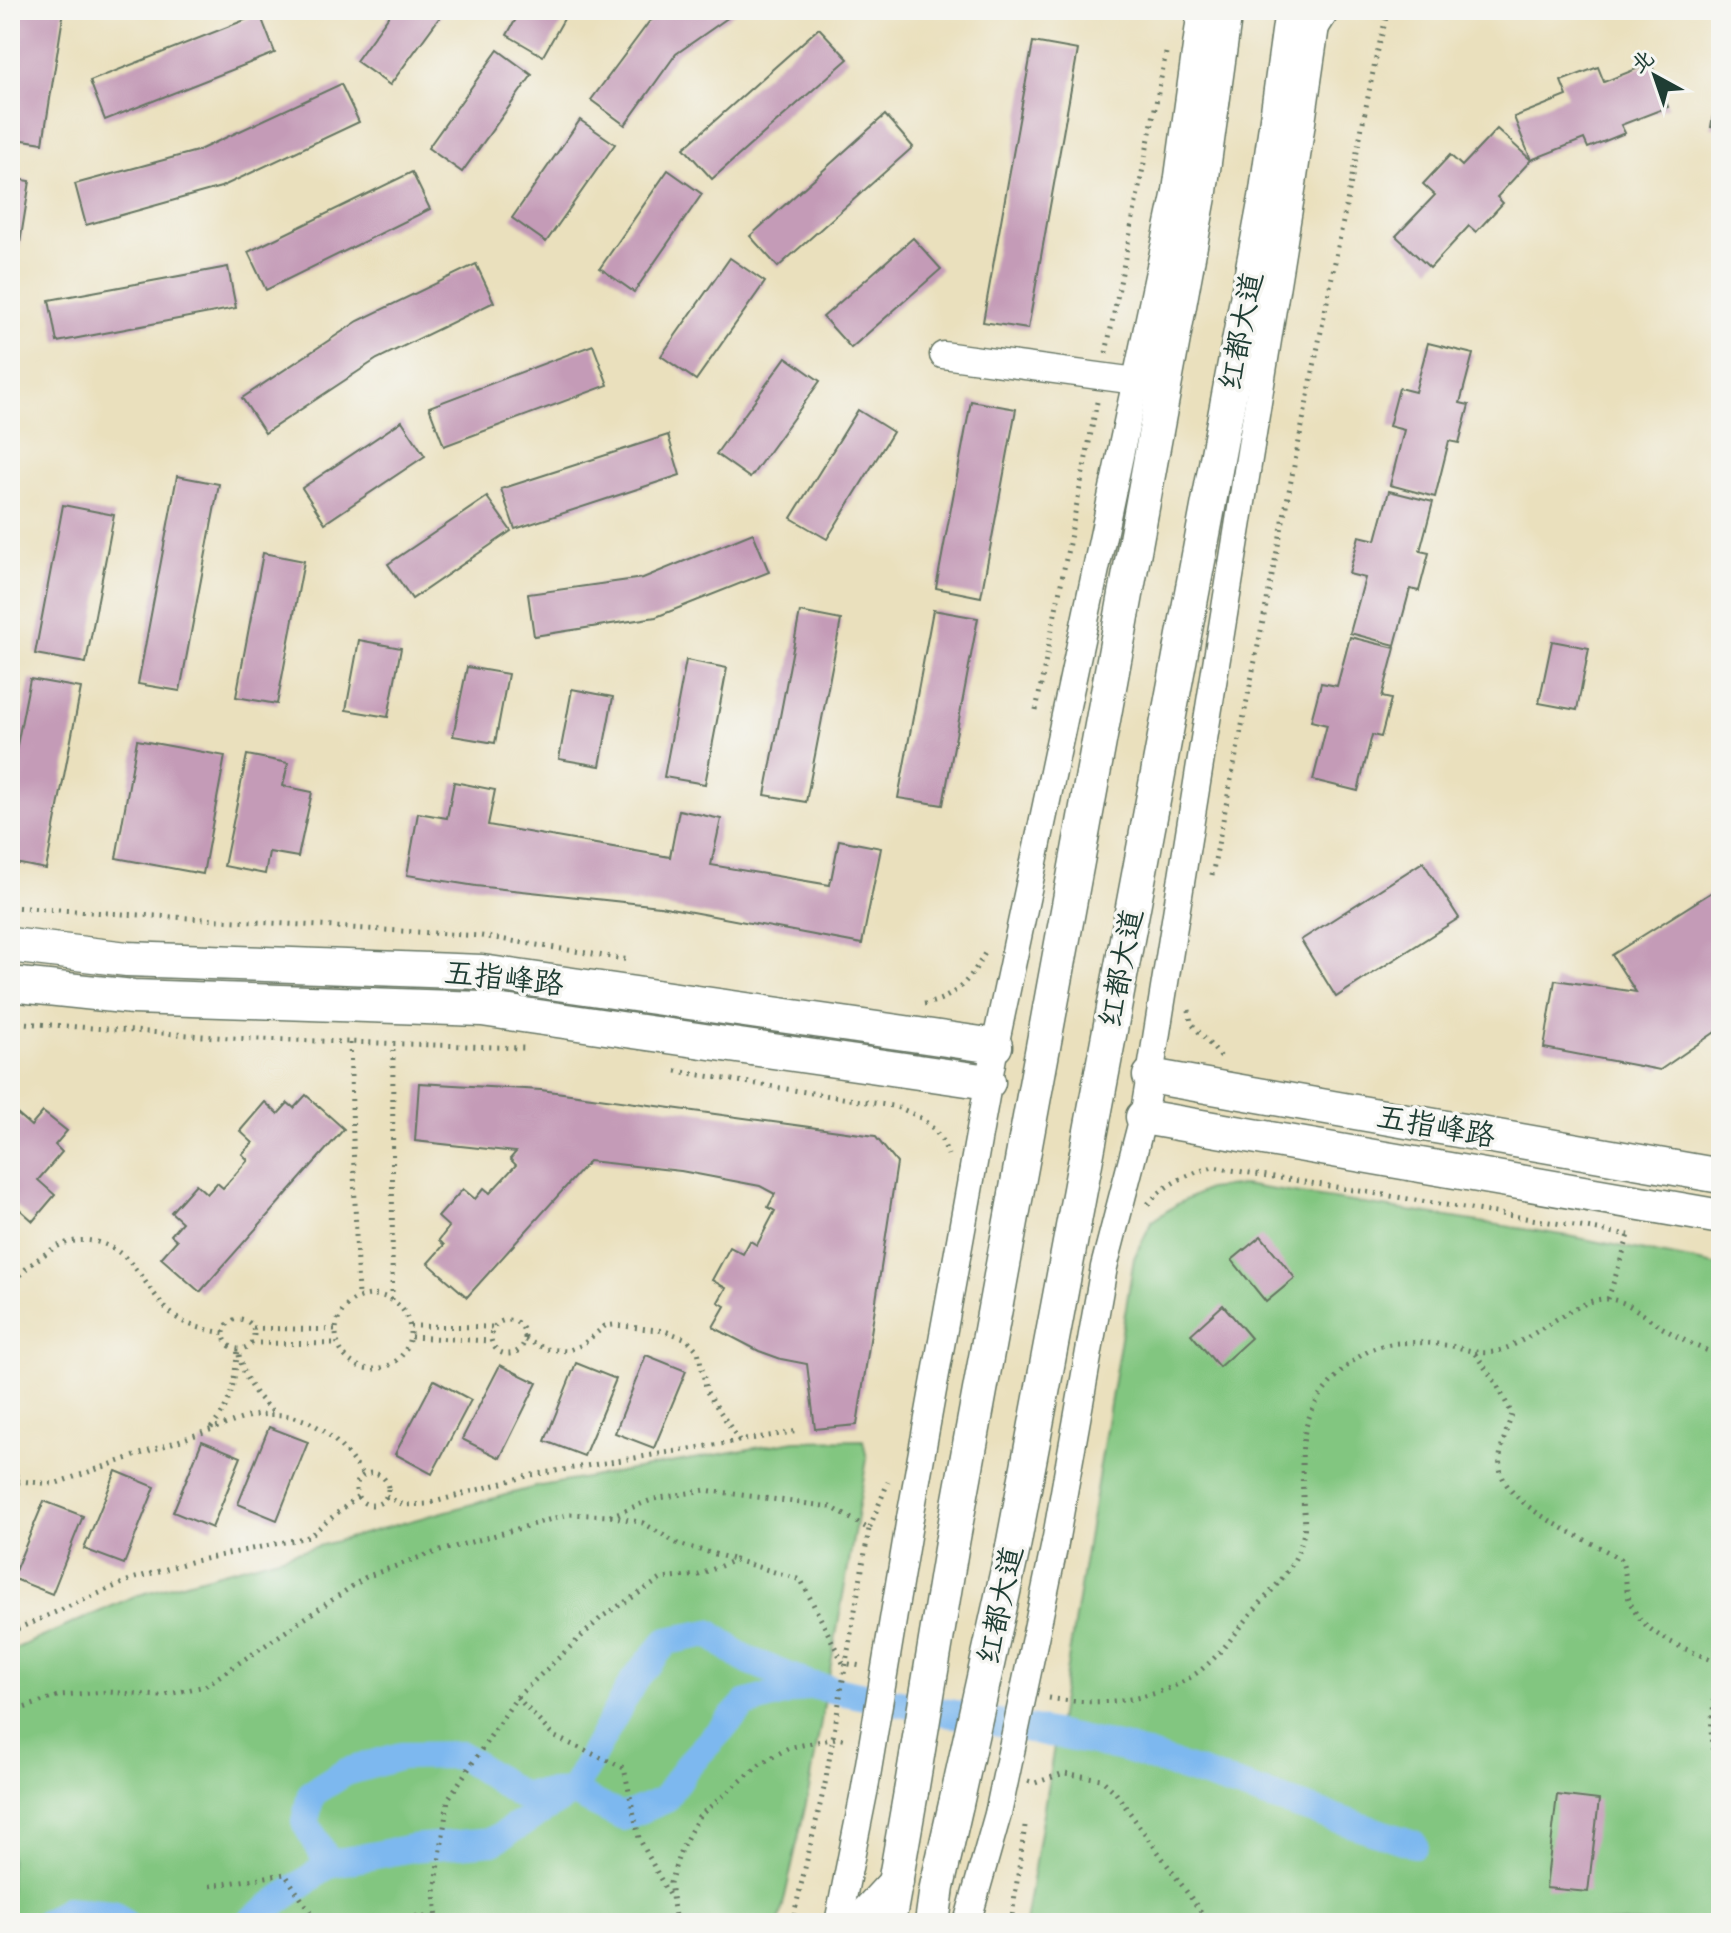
<svg xmlns="http://www.w3.org/2000/svg" width="1731" height="1933" viewBox="0 0 1731 1933" font-family="Mynerve,'LXGW WenKai TC',sans-serif">
<style>
.green{fill:#82c680;stroke:#50825a;stroke-width:2}
.lines{fill:none;stroke-linecap:round;stroke-linejoin:round}
.canal{stroke:#7db8ef;stroke-width:28}
.building{fill:#c49bb7}
.minor-casing{stroke:#667664;stroke-width:29}
.major-casing{stroke:#667664;stroke-width:37}
.path{stroke:#667664;stroke-width:5;stroke-dasharray:2 6;stroke-linecap:butt}
.minor{stroke:#fff;stroke-width:26}
.major{stroke:#fff;stroke-width:34}
.minor-bridge-casing{stroke:#667664;stroke-width:29;stroke-linecap:butt}
.major-bridge-casing{stroke:#667664;stroke-width:37;stroke-linecap:butt}
.path-bridge{stroke:#667664;stroke-width:5;stroke-dasharray:2 6;stroke-linecap:butt}
.minor-bridge{stroke:#fff;stroke-width:26}
.major-bridge{stroke:#fff;stroke-width:34}
.labels{text-anchor:middle;stroke-width:7;stroke-linejoin:round;paint-order:stroke}
.street-label{font-size:30px;fill:#1f3d34;stroke:#f6f6f2}
</style>
<rect width="100%" height="100%" fill="#f6f6f2"/>
<filter id="ink" filterUnits="userSpaceOnUse"><feTurbulence type="fractalNoise" baseFrequency=".0125" numOctaves="2"/><feDisplacementMap in="SourceGraphic" scale="16" xChannelSelector="R" yChannelSelector="G"/><feConvolveMatrix kernelMatrix="1 2 1 2 8 2 1 2 1" color-interpolation-filters="sRGB"/></filter>
<filter id="wash" filterUnits="userSpaceOnUse"><feTurbulence type="fractalNoise" baseFrequency=".006" numOctaves="4" result="noise"/><feDisplacementMap in="SourceGraphic" scale="32" xChannelSelector="R" yChannelSelector="G"/><feGaussianBlur stdDeviation="1.8" result="paint"/><feColorMatrix in="noise" values="0 0 0 0 0 0 0 0 0 0 0 0 0 0 0 0 0 1.4 0 .05"/><feComposite in="paint" operator="in"/></filter>
<g filter="url(#wash)">
<rect width="100%" height="100%" fill="#eae0bd"/>
<g class="green">
<polygon points="1243,1185 1569,1236 1721,1266 1721,1841 1714,1923 1025,1923 1134,1258 1152,1221 1177,1204 1208,1189"/>
<polygon points="863,1440 867,1459 809,1790 779,1923 10,1923 10,1651 135,1596 535,1487 795,1441"/>
</g>
<g class="lines">
<g class="canal">
<polyline points="329,1864 412,1848 493,1841 572,1792 634,1680 667,1641 709,1633 743,1658 810,1685"/>
<polyline points="47,1923 67,1910 113,1914 124,1923"/>
<polyline points="248,1923 329,1864 305,1822 311,1794 346,1772 401,1756 461,1755 520,1795 572,1792 623,1817 664,1800 687,1766 745,1704 810,1685 1123,1748 1414,1844"/>
</g>
</g>
<g id="blocks">
<g class="building">
<polygon points="21,10 64,10 43,143 10,138 10,81"/>
<polygon points="393,10 445,10 390,85 356,61"/>
<polygon points="521,10 569,10 543,56 507,35"/>
<polygon points="665,10 739,10 676,54 625,125 591,100 649,22"/>
<polygon points="1044,10 1080,10 1078,16 1044,12"/>
<polygon points="260,14 275,53 105,120 90,81"/>
<polygon points="819,28 848,59 712,179 684,148"/>
<polygon points="1033,42 1078,50 1028,329 983,322"/>
<polygon points="498,50 532,75 462,172 428,148"/>
<polygon points="1651,63 1668,107 1621,125 1625,133 1588,148 1584,139 1531,160 1514,117 1567,96 1561,81 1598,67 1604,82"/>
<polygon points="1719,80 1721,81 1721,128 1711,127"/>
<polygon points="341,84 359,122 221,187 86,225 75,184 197,151"/>
<polygon points="885,115 913,147 778,267 750,236"/>
<polygon points="580,120 615,144 546,242 512,218"/>
<polygon points="1497,129 1531,160 1497,197 1503,203 1476,232 1469,226 1430,268 1396,236 1435,195 1423,184 1450,155 1462,166"/>
<polygon points="668,170 702,194 634,292 600,268"/>
<polygon points="412,172 430,209 266,290 248,252"/>
<polygon points="10,178 30,181 12,293 10,293"/>
<polygon points="913,238 941,269 851,348 823,317"/>
<polygon points="730,258 765,282 696,380 661,356"/>
<polygon points="476,264 494,302 377,359 265,433 242,398 358,321"/>
<polygon points="228,267 236,308 57,342 49,300"/>
<polygon points="1428,343 1473,354 1460,403 1469,405 1459,443 1449,441 1435,497 1390,485 1404,430 1389,426 1399,388 1415,392"/>
<polygon points="593,345 608,385 444,446 429,407"/>
<polygon points="786,357 820,381 750,478 716,454"/>
<polygon points="971,401 1016,409 981,597 936,588"/>
<polygon points="858,410 893,432 827,539 791,518"/>
<polygon points="402,421 425,456 325,523 302,488"/>
<polygon points="668,435 680,475 515,529 501,489"/>
<polygon points="177,476 219,484 180,691 138,684"/>
<polygon points="1389,491 1433,502 1420,551 1429,553 1419,591 1410,589 1395,645 1350,633 1365,578 1349,574 1359,536 1376,540"/>
<polygon points="487,497 511,531 412,599 388,564"/>
<polygon points="63,505 114,515 86,663 35,654"/>
<polygon points="753,533 769,572 656,617 534,636 528,594 643,578"/>
<polygon points="263,553 304,561 277,704 236,697"/>
<polygon points="933,610 978,618 943,805 898,798"/>
<polygon points="800,612 841,620 806,802 765,795"/>
<polygon points="1350,637 1395,648 1382,697 1391,699 1381,737 1372,735 1358,791 1313,780 1327,725 1311,721 1321,683 1337,686"/>
<polygon points="359,640 401,648 388,717 346,710"/>
<polygon points="1552,641 1589,648 1577,710 1539,703"/>
<polygon points="686,660 727,668 705,784 664,777"/>
<polygon points="467,667 508,674 495,743 453,736"/>
<polygon points="30,679 81,688 46,869 10,862 10,781"/>
<polygon points="572,689 613,697 600,766 559,759"/>
<polygon points="137,740 225,756 203,874 116,858"/>
<polygon points="247,755 288,763 283,786 312,792 298,857 269,852 265,874 224,866"/>
<polygon points="454,782 495,790 488,825 670,857 679,810 721,819 711,865 830,885 839,840 881,848 862,944 660,906 476,886 407,875 418,813 447,818"/>
<polygon points="1423,862 1459,918 1336,997 1301,940"/>
<polygon points="1720,869 1721,1028 1660,1070 1544,1048 1555,980 1636,992 1612,955 1715,890"/>
<polygon points="419,1083 541,1090 875,1136 897,1163 857,1425 815,1429 807,1364 781,1359 759,1351 713,1327 725,1306 718,1302 726,1288 712,1280 730,1247 743,1254 750,1241 757,1245 775,1211 768,1207 775,1194 760,1186 681,1171 589,1161 467,1297 428,1263 444,1245 439,1240 449,1227 438,1217 463,1189 475,1199 484,1188 490,1193 516,1165 510,1159 516,1152 415,1141"/>
<polygon points="306,1095 344,1129 200,1292 161,1258 177,1240 171,1235 182,1222 171,1212 196,1184 207,1194 217,1183 223,1188 248,1160 242,1154 253,1143 240,1131 265,1102 278,1114 288,1103 294,1108"/>
<polygon points="43,1112 67,1131 55,1145 62,1152 38,1180 55,1195 33,1221 16,1206 10,1214 10,1122 17,1114 31,1126"/>
<polygon points="1261,1236 1295,1278 1266,1302 1232,1260"/>
<polygon points="1223,1305 1251,1338 1219,1367 1191,1334"/>
<polygon points="646,1355 686,1371 654,1448 615,1433"/>
<polygon points="576,1363 616,1379 584,1456 545,1441"/>
<polygon points="500,1365 537,1383 500,1458 462,1439"/>
<polygon points="434,1380 471,1400 432,1474 395,1454"/>
<polygon points="269,1427 308,1442 277,1520 238,1504"/>
<polygon points="202,1441 241,1457 212,1528 173,1512"/>
<polygon points="116,1471 155,1487 124,1564 84,1549"/>
<polygon points="44,1501 83,1516 52,1594 12,1578"/>
<polygon points="1557,1795 1599,1800 1588,1892 1546,1888"/>
</g>
</g>
</g>
<g filter="url(#ink)">
<use href="#blocks" fill-opacity="0" stroke="#667664" stroke-width="2"/>
<g class="lines">
<defs>
<g id="minor">
<polyline points="943,355 1136,381"/>
<polyline points="910,1518 995,1046 1176,191 1201,10"/>
<polyline points="1055,1543 1104,1267 1143,1117 1150,1076 1293,184 1316,26"/>
<polyline points="838,1923 865,1788"/>
<polyline points="967,1923 998,1814"/>
</g>
<g id="major">
<polyline points="1291,59 1322,10"/>
<polyline points="10,945 127,959 482,972 995,1046"/>
<polyline points="10,984 133,997 482,1009 988,1082"/>
<polyline points="1150,1076 1721,1176"/>
<polyline points="1143,1117 1721,1217"/>
<polyline points="952,1543 1200,191 1225,10"/>
<polyline points="1013,1547 1266,198 1292,10"/>
<polyline points="858,1923 896,1882"/>
<polyline points="888,1923 911,1792"/>
<polyline points="932,1923 937,1887 956,1804"/>
</g>
</defs>
<use href="#minor" class="minor-casing"/>
<use href="#major" class="major-casing"/>
<g class="path">
<polyline points="1106,353 1166,53"/>
<polyline points="1036,710 1097,402"/>
<polyline points="1212,875 1375,62 1388,10"/>
<polyline points="10,907 481,936 630,960"/>
<path d="M924 1004C956 999 972 977 986 951"/>
<polyline points="1189,1010 1191,1023 1221,1057"/>
<polyline points="10,1022 230,1038 524,1048"/>
<polyline points="350,1043 358,1298"/>
<path d="M676 1071 892 1106C920 1114 939 1127 948 1155"/>
<path d="M1148 1204C1166 1183 1188 1174 1213 1167L1629 1235"/>
<path d="M10 1288C19 1272 36 1260 51 1250 63 1242 78 1239 92 1241 136 1248 145 1294 177 1318 190 1327 208 1330 224 1333"/>
<circle cx="373" cy="1332" r="37"/>
<polyline points="1608,1299 1629,1235"/>
<polyline points="392,1300 393,1045"/>
<circle cx="239" cy="1334" r="15"/>
<circle cx="508" cy="1337" r="17"/>
<polyline points="410,1326 494,1327"/>
<polyline points="253,1328 336,1330"/>
<polyline points="411,1337 491,1341"/>
<polyline points="525,1340 547,1349 567,1351 582,1345 605,1326 614,1325 665,1331 687,1339 698,1351 707,1392 739,1440"/>
<polyline points="251,1343 338,1344"/>
<path d="M1475 1354 1496 1383 1512 1414C1507 1431 1498 1450 1500 1468 1506 1509 1588 1538 1620 1559 1628 1572 1624 1587 1630 1602 1644 1637 1685 1648 1717 1662 1720 1691 1700 1745 1721 1766"/>
<path d="M239 1355C245 1380 254 1396 274 1412"/>
<path d="M211 1428C234 1400 233 1384 238 1350"/>
<path d="M10 1469C21 1477 20 1487 10 1496"/>
<circle cx="372" cy="1489" r="16"/>
<path d="M18 1481 54 1484 250 1416C307 1408 332 1431 364 1476"/>
<polyline points="386,1496 404,1505 427,1504 531,1475 799,1431"/>
<polyline points="610,1516 654,1499 705,1490 831,1507 869,1529 888,1482"/>
<polyline points="10,1632 132,1579 190,1562 308,1537 358,1496"/>
<polyline points="517,1697 553,1736 624,1768 639,1838 669,1895"/>
<path d="M1049 1698C1102 1707 1167 1702 1209 1663 1226 1647 1241 1626 1256 1608 1278 1583 1297 1567 1304 1532 1306 1521 1303 1507 1303 1496 1301 1446 1299 1416 1335 1378 1345 1367 1359 1355 1373 1349 1393 1340 1424 1342 1445 1345 1463 1347 1475 1355 1493 1352 1528 1346 1575 1297 1607 1299 1628 1300 1644 1316 1661 1327 1680 1338 1699 1350 1721 1354"/>
<polyline points="10,1713 60,1695 109,1692 160,1696 205,1686 366,1577 426,1555 569,1514 610,1516 643,1523 678,1544 733,1559"/>
<polyline points="1028,1781 1035,1783 1064,1773 1101,1779 1115,1792 1209,1923"/>
<polyline points="210,1886 285,1874 317,1923"/>
<polyline points="384,1923 412,1916 434,1918"/>
<polyline points="437,1923 435,1892 448,1799 517,1697 603,1616 661,1579 699,1575 735,1560 801,1580 843,1663 861,1666"/>
<polyline points="676,1923 670,1883 681,1849 699,1816 762,1763 788,1748 836,1738 847,1740"/>
<polyline points="792,1923 825,1784"/>
<polyline points="1011,1923 1025,1826"/>
</g>
<use href="#minor" class="minor"/>
<use href="#major" class="major"/>
<defs>
<g id="minor-bridge">
<polyline points="865,1788 910,1518"/>
<polyline points="998,1814 1055,1543"/>
</g>
<g id="major-bridge">
<polyline points="911,1792 952,1543"/>
<polyline points="956,1804 1013,1547"/>
</g>
</defs>
<use href="#minor-bridge" class="minor-bridge-casing"/>
<use href="#major-bridge" class="major-bridge-casing"/>
<polyline class="path-bridge" points="825,1784 869,1529"/>
<use href="#minor-bridge" class="minor-bridge"/>
<use href="#major-bridge" class="major-bridge"/>
</g>
</g>
<g class="labels">
<g class="street-label">
<text transform="translate(1241 331) rotate(-79)" y="10">红都大道</text>
<text transform="translate(1121 968) rotate(-79)" y="10">红都大道</text>
<text transform="translate(504 978) rotate(6)" y="10">五指峰路</text>
<text transform="translate(1436 1126) rotate(10)" y="10">五指峰路</text>
<text transform="translate(1000 1605) rotate(-78)" y="10">红都大道</text>
</g>
</g>
<rect width="1731" height="1933" fill="none" stroke="#f6f6f2" stroke-width="40"/>
<g transform="translate(1655 76) rotate(320)" stroke="#f6f6f2" stroke-width="6" paint-order="stroke">
<path d="M0-6L14 30L0 20L-14 30Z" fill="#1f3d34"/>
<text y="-12" font-size="22" font-weight="bold" text-anchor="middle" fill="#1f3d34">北</text>
</g>
</svg>
